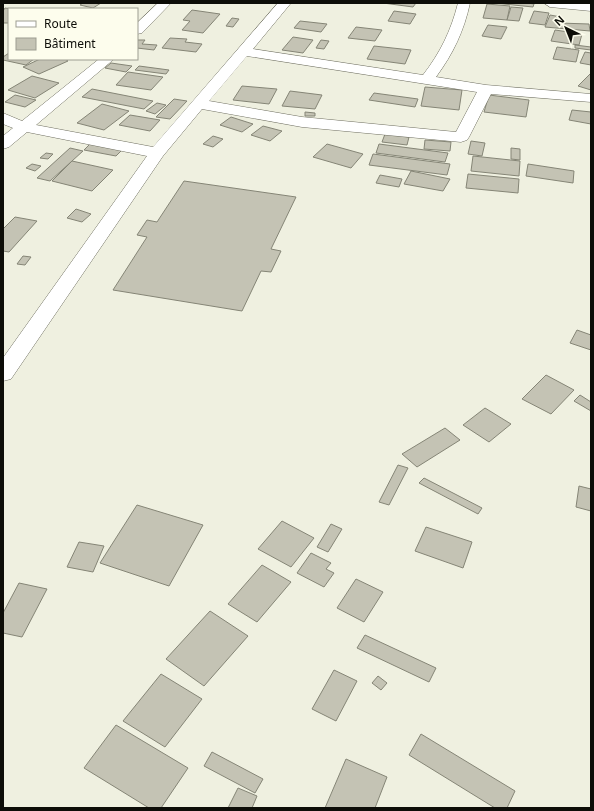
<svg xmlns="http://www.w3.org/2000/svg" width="594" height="811" viewBox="0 0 594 811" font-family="'Noto Sans',sans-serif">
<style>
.building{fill:#c4c3b4;stroke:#858576}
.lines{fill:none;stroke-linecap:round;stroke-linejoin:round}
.street-casing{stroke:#6f6f61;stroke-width:1}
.street{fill:#fff;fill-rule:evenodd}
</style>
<rect width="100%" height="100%" fill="#eff0e0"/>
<g class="building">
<polygon points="83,3 101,3 93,8 80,5"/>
<polygon points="383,3 416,3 413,7"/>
<polygon points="494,3 528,3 534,4 533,7"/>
<polygon points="487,4 510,6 507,20 483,18"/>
<polygon points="511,7 523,8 519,21 507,20"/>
<polygon points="5,8 12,9 9,9 9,23 3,23 3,11"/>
<polygon points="192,10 220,14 203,33 182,30 190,21 183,20"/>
<polygon points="394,11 416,14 410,24 388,21"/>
<polygon points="534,11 549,13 545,25 529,23"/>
<polygon points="550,15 561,17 559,23 589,24 590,31 545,27"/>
<polygon points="232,18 239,19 233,27 226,26"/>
<polygon points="300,21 327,24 321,32 294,28"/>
<polygon points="488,25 507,27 501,39 482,36"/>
<polygon points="356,27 382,30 375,41 348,38"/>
<polygon points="555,30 582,34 579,45 551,41"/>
<polygon points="293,37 313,40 303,53 282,50"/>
<polygon points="170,38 187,39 185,42 202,44 196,52 162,48"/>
<polygon points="137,40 145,40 142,44 157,45 154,50 137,48"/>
<polygon points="321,40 329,41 324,49 316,48"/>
<polygon points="575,45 591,47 591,50 575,48"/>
<polygon points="374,46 411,50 405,64 367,59"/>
<polygon points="557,47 579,50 576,62 553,59"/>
<polygon points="585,52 591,53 591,65 580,63"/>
<polygon points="9,53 9,59 34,59 26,65 3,60 3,57"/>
<polygon points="40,59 65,59 68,61 39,74 23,67"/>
<polygon points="111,63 132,66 126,72 105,68"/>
<polygon points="139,66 169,70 166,74 135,70"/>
<polygon points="128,72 163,77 151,90 116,85"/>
<polygon points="591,73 591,90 578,86"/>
<polygon points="32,76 59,83 35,98 8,90"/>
<polygon points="242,86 277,89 269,104 233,100"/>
<polygon points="425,87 462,90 459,110 421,106"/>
<polygon points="92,89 153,101 144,109 82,97"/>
<polygon points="290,91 322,95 315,109 282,106"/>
<polygon points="374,93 418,99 415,107 369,100"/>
<polygon points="15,95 36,100 25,107 5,102"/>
<polygon points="489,95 529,100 526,117 484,112"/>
<polygon points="174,99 187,101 170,119 156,117"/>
<polygon points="157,103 166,105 155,114 146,111"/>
<polygon points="102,104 129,111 104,130 77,123"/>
<polygon points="572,110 591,112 591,124 569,120"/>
<polygon points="305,112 315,113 315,116 305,116"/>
<polygon points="130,115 160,120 150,131 119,125"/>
<polygon points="231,117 253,124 242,132 220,125"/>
<polygon points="263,126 282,131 270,141 251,135"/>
<polygon points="385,134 409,137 407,145 382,142"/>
<polygon points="213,136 223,139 213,147 203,144"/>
<polygon points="425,140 451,142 450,151 424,149"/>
<polygon points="471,141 485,143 482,156 468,154"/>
<polygon points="91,143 122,150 116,156 84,150"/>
<polygon points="327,144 363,154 351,168 313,157"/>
<polygon points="379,144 448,153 445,162 376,153"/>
<polygon points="70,148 83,151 50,181 37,178"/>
<polygon points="511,148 520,149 520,160 511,159"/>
<polygon points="46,153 53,154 48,159 40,158"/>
<polygon points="373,154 450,164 447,175 369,165"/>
<polygon points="473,156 520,161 519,176 471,171"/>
<polygon points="72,161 113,170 92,191 52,181"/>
<polygon points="32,164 41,166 35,171 26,168"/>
<polygon points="528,164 574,171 573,183 526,176"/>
<polygon points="411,171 450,179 443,191 404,184"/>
<polygon points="468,174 519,179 518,193 466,188"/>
<polygon points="380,175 402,179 399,187 376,183"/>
<polygon points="184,181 296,197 271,249 281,251 271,272 261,271 242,311 113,290 147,237 137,235 147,220 157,222"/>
<polygon points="76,209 91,214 82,222 67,218"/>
<polygon points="15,217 37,221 9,252 3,251 3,229"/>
<polygon points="23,256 31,257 25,265 17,264"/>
<polygon points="577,330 591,335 591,350 570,343"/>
<polygon points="546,375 574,390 551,414 522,399"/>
<polygon points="580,395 591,402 591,411 574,401"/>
<polygon points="485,408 511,424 489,442 463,425"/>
<polygon points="445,428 460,440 417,467 402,454"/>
<polygon points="398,465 408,468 389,505 379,502"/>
<polygon points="424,478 482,508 478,514 419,483"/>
<polygon points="579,486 591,489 591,511 576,507"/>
<polygon points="137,505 203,525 169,586 100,563"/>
<polygon points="282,521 314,538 291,567 258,549"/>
<polygon points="331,524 342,529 328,552 317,547"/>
<polygon points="426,527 472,542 463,568 415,551"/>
<polygon points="79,542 104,546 93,572 67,567"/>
<polygon points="311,553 331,563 326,569 334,573 324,587 297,573"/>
<polygon points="262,565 291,582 257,622 228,604"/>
<polygon points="356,579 383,592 364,622 337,608"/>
<polygon points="19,583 47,589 22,637 3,633 3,613"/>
<polygon points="210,611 248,636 204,686 166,659"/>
<polygon points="365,635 436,668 429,682 357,648"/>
<polygon points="334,670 357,681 336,721 312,709"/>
<polygon points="161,674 202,699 165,747 123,721"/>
<polygon points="378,676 387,683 381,690 372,683"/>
<polygon points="116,725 188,768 161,808 149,808 84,768"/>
<polygon points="421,734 515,791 507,808 495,808 409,755"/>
<polygon points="212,752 263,779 255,793 204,766"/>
<polygon points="346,759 387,777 375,808 325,808"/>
<polygon points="238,788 257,796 252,808 228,808"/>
</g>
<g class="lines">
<defs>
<g id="street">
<polygon points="158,3 171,3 142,33 137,34 137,23"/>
<path d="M278 3H291L253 49 423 75C440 53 451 31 458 3H470C464 31 453 54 436 77L486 85 591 94V102L491 94 469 137 467 140 461 142 302 127 202 109 163 156 11 379 3 381V358L147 156 27 132 9 147 3 149V136L13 128 3 124V113L22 121 99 59H114L36 125 153 147ZM247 56 477 92 456 132 302 117 209 101Z"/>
<polygon points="544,3 591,3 591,11 550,7"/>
</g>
</defs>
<use href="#street" class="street-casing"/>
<use href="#street" class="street"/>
</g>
<rect width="594" height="811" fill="none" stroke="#0d0d08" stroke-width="8"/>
<rect x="8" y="8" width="130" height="52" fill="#fdfded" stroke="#9d9d91"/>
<rect x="16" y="21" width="20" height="6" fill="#ffffff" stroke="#9d9d91"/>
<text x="44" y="28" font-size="12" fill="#0d0d08">Route</text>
<rect x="16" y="38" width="20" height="12" fill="#c4c3b4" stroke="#9d9d91"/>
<text x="44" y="48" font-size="12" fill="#0d0d08">Bâtiment</text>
<g transform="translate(566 28) rotate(317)" stroke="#fdfded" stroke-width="3" paint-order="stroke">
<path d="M0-3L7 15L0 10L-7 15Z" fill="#0d0d08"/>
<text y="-6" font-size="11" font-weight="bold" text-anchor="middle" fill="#0d0d08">N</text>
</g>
</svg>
